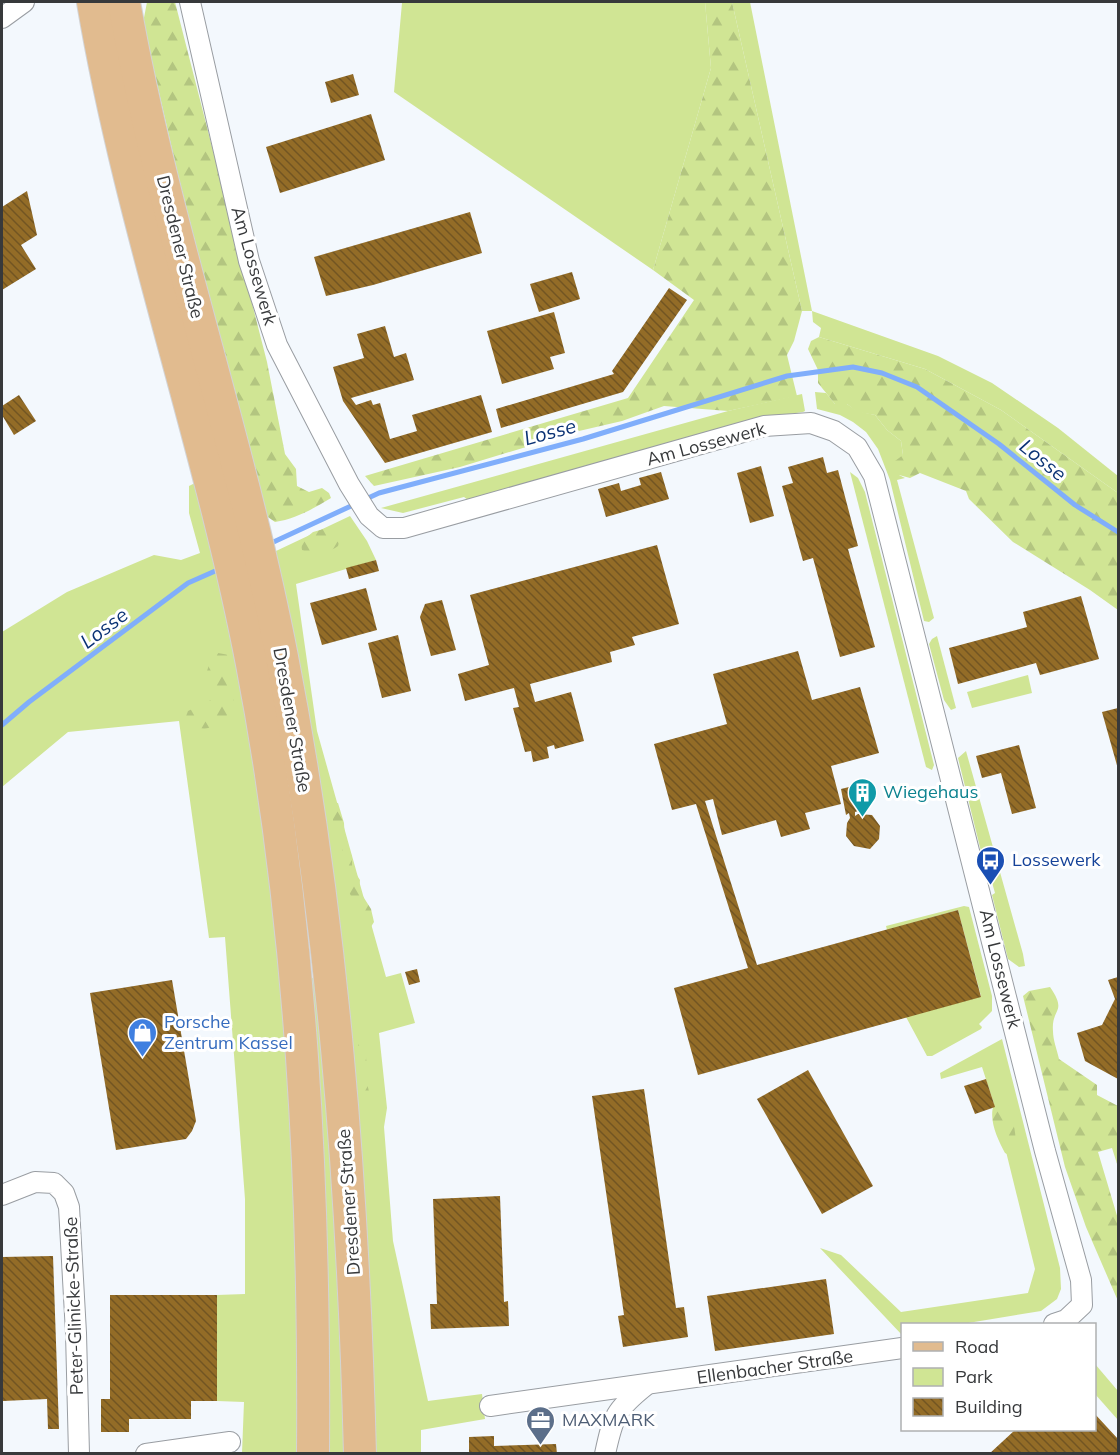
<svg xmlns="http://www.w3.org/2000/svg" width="1120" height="1455" viewBox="0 0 1120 1455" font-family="Mulish,sans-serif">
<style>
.green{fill:#d0e594}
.forest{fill:url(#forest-firs)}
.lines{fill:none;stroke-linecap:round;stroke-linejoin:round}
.stream{stroke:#80aefb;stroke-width:5}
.building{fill:url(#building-back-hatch)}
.street-casing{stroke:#999da2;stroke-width:22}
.primary-casing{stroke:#d3d3d4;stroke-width:34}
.street{stroke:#fff;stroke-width:20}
.primary{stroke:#e1bb8f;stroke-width:32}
.labels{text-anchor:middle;stroke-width:6;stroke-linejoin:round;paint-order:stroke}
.street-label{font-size:18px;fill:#37393b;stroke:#fff}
.culture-label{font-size:18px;fill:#0d838f;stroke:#fff;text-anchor:start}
.transit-label{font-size:18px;fill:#164399;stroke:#fff;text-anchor:start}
.shop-label{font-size:18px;fill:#366cbe;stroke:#fff;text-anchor:start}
.service-label{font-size:18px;fill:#4e5e75;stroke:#fff;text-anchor:start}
.water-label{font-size:20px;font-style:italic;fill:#0a3274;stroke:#fff}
</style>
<defs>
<pattern id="forest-firs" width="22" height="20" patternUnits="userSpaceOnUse" patternTransform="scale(1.5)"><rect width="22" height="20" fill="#d0e594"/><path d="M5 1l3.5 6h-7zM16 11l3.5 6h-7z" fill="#b3c580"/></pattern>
<pattern id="building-back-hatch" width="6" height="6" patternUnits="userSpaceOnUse" patternTransform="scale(1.5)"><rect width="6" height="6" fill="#936c27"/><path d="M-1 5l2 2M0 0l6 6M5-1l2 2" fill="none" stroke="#725522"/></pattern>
</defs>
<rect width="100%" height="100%" fill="#f3f8fd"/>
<g class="green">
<polygon points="400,2 705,2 711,68 653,270 394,92 402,3"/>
<polygon points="732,2 750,2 812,311 938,356 992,383 1058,428 1118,476 1118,493 1001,410 925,369 819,337 821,328 813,322 812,311 802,311"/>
<polygon points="815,392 826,393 835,404 847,404 857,411 875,415 887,430 901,441 903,455 899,475 905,478 897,480 934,618 929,622 924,621 890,480 878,449 866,432 853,422 840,415 817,409"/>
<polygon points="802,394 805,411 803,412 748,420 468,500 464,497 403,513 381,508 728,411"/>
<polygon points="850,472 858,478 865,492 934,765 932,770 926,767"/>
<polygon points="197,482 255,755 291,1060 302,1453 242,1453 244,1402 217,1401 217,1295 245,1294 245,1199 225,937 209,938 179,721 68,732 2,787 2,632 67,592 154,555 181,560 200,553 189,513 189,486"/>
<polygon points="350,516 367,541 376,560 296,584 317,731 386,977 401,973 415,1023 379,1033 387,1108 384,1127 393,1241 428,1401 482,1394 485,1419 421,1430 421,1453 376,1453 375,1408 362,1168 277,568 276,551"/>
<polygon points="937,636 956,708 951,710 944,700 929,644 932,639"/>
<polygon points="1028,675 1032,693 972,708 967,692"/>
<polygon points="966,751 1023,954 1025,966 1019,967 1008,959 992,895 995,893 991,879 988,880 958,758"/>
<polygon points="964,906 969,907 992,996 992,1011 979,1024 982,1027 981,1029 932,1056 927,1056 906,1017 981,996 958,910 887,930 886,926"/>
<polygon points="315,977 333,1163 347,1453 326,1453 310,979"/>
<polygon points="1002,1039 1060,1268 1061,1289 1057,1299 1041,1311 962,1324 902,1324 902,1335 820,1248 841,1255 901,1312 1028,1293 1035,1269 995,1107 982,1067 941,1079 940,1073"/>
<polygon points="1095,1364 1118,1391 1118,1420 1095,1394"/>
</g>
<g class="forest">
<path d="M147 2H175L267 362 285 454 296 469 297 486 309 492 322 488 329 493 331 498C313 509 295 519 275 522L265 515 178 175 143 23Z"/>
<polygon points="705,2 732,2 802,311 794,341 787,355 797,396 728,411 664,406 622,421 579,431 460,467 374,486 365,476 628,398 694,300 653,270 711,68"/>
<polygon points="819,337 925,369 1001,410 1118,493 1118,610 1090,590 1013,542 969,499 966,491 920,473 910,478 899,475 895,461 903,455 901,441 887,430 875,415 857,412 847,404 835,404 818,383 818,370 808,349 811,341"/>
<path d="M331 527C338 532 341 537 338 546 327 554 314 556 302 550L301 542 313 532Z"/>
<path d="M218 653 229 655 231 665 226 680 228 691 234 698C230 723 204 740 185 719L188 711 219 696 206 674 211 659Z"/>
<polygon points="333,803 338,803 344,823 345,844 352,856 352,868 360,880 359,890 371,909 374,922 369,930 362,927 357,909 344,881 342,845 333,830"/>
<path d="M1050 987C1068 1013 1051 1008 1053 1031 1053 1040 1057 1050 1059 1059L1097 1085V1095L1118 1106V1167L1112 1148 1098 1152 1118 1219V1301L1086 1227 1065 1167 1023 996 1029 991Z"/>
<path d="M362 1042 365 1044 368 1050 366 1059 370 1071 366 1080 371 1099 370 1104 366 1105 362 1103C359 1088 360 1075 358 1060L361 1058 358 1045Z"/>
<path d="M1000 1095 1007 1099C1010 1117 1022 1138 1011 1156L1005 1153C996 1136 984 1111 1000 1095Z"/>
</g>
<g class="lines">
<g class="stream">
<polyline points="267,545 379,493 583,439 787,376 853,367 882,373 917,387 999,444 1075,505 1118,532"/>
<polyline points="2,725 29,702 188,583 222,568"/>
</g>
</g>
<g class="building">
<polygon points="353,74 359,95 331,103 325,82"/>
<polygon points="371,114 385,160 280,193 266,147"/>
<polygon points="27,191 37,235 21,245 36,269 2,290 2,207"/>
<polygon points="470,212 482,253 373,285 326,296 314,257"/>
<polygon points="572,272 580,299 539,312 530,284"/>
<polygon points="669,288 687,300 623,392 501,428 496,409 614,374 612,371"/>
<polygon points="554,312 565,353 550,357 554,369 502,384 487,331"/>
<polygon points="385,326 394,357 406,353 414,380 351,398 356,405 371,400 373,405 380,403 390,439 417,431 412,415 481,395 492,432 385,463 343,401 333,367 364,358 357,334"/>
<polygon points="19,395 36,421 14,435 2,415 2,406"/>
<polygon points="823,457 827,473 838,470 858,546 848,549 875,647 840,657 813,558 803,561 782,486 793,483 788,467"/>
<polygon points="761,466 774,516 750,523 737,473"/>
<polygon points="661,472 669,499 606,517 598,489 619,483 621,491 641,485 639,478"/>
<polygon points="657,545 679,624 632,637 635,645 610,652 612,662 530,684 535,702 571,692 584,741 555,749 554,745 547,747 549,758 533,762 531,751 525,752 513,708 519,707 514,688 465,701 458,674 489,665 470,595"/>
<polygon points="376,560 379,571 349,579 346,568"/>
<polygon points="366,588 377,630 322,645 310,603"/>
<polygon points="1081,596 1099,659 1040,675 1036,663 958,684 949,648 1027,627 1023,612"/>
<polygon points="442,600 456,650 431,656 420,617 425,604"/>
<polygon points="398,635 411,691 382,698 368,643"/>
<polygon points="798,651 812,700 860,687 879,753 831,766 841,804 805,813 810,829 781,837 776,820 722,835 713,799 705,801 757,965 958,910 981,997 698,1075 674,988 748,968 696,804 672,810 654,744 727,724 713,674"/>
<polygon points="1118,708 1118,769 1102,712"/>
<polygon points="1019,745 1036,808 1012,814 1001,773 982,778 976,756"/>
<polygon points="857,785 864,809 855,812 855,816 858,814 872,815 880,826 879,839 870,849 854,846 846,836 847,823 850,818 849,813 846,815 841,789"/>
<polygon points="417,969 420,982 409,985 405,972"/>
<polygon points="1118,977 1118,1079 1085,1061 1077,1033 1102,1025 1115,999 1108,980"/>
<polygon points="172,980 196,1121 192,1131 186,1139 116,1150 90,993"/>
<polygon points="808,1070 873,1186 822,1214 757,1099"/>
<polygon points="986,1079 995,1107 975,1114 964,1086"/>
<polygon points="644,1089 676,1308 684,1307 688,1337 623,1347 618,1316 624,1315 592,1096"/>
<polygon points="500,1196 504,1302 508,1301 509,1326 431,1329 430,1304 437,1304 433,1199"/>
<polygon points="53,1256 59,1429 48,1429 47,1399 3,1401 2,1257"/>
<polygon points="826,1279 834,1334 715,1351 707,1296"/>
<polygon points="110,1295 217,1295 217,1401 191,1401 191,1419 129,1419 129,1432 101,1432 101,1399 110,1399"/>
<polygon points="1094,1413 1118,1439 1118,1454 989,1454 1015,1430 1094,1430"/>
<polygon points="494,1436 494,1446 556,1444 557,1454 469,1454 469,1437"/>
</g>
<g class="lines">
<defs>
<g id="street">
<polyline points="190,2 249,261 277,345 349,484 369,516 383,528 404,528 764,426 811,423 834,431 857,447 874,476 1045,1151 1081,1280 1082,1305 1066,1320 1054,1324"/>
<polyline points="2,18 24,2"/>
<polyline points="2,1195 35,1182 54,1183 64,1193 69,1207 76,1333 79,1454"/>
<polyline points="490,1406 902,1348"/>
<polyline points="146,1454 230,1442"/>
<path d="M605 1454C613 1417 615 1410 645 1386"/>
</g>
<g id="primary">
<path d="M93 2C131 226 209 441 252 664 302 924 315 1190 313 1454"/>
<path d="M124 2C163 223 239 436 282 657 333 919 353 1187 360 1454"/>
</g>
</defs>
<use href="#street" class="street-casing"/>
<use href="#primary" class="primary-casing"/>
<use href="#street" class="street"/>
<use href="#primary" class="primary"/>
</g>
<defs>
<symbol id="building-pin" viewBox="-11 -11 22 30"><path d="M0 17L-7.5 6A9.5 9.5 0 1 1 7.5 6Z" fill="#0f9aa8" stroke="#fff"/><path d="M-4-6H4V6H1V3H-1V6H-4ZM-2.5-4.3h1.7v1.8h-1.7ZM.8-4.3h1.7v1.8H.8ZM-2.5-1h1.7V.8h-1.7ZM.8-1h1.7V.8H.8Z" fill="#fff"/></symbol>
<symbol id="bus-pin" viewBox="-11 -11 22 30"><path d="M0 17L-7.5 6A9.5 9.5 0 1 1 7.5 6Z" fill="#1a4fb4" stroke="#fff"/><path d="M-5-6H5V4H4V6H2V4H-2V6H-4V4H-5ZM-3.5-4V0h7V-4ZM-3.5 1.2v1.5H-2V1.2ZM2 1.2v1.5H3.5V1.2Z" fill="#fff"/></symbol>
<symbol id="shop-pin" viewBox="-11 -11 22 30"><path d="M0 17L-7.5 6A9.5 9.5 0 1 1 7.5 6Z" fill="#3f7fe0" stroke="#fff"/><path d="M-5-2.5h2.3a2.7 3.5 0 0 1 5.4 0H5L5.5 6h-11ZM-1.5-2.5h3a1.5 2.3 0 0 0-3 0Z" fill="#fff"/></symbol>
<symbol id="office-pin" viewBox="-11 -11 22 30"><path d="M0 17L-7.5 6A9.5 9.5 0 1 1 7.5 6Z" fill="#5c6f8a" stroke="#fff"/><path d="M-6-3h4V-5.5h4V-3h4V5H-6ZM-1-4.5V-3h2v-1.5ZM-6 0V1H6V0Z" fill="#fff"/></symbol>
</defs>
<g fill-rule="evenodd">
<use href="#building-pin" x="846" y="776" width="33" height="45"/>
<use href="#bus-pin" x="974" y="844" width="33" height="45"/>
<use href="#shop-pin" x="126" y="1016" width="33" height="45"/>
<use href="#office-pin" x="524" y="1404" width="33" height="45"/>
</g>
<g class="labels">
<g class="street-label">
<text transform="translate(180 247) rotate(76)" y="6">Dresdener Straße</text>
<text transform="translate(254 266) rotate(74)" y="6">Am Lossewerk</text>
<text transform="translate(706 444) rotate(-15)" y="6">Am Lossewerk</text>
<text transform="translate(292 720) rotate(80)" y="6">Dresdener Straße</text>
<text transform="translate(1000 969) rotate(76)" y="6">Am Lossewerk</text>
<text transform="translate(349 1202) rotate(-94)" y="6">Dresdener Straße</text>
<text transform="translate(74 1306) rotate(-92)" y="6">Peter-Glinicke-Straße</text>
<text transform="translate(775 1367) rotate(-8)" y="6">Ellenbacher Straße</text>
</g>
<g class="culture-label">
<text x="883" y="798">Wiegehaus</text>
</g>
<g class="transit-label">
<text x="1012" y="866">Lossewerk</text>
</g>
<g class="shop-label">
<text x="164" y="1028">Porsche<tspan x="164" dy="21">Zentrum Kassel</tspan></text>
</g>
<g class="service-label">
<text x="562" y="1426">MAXMARK</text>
</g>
<g class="water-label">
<text transform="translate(550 432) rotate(-15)" y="7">Losse</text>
<text transform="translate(1043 460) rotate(39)" y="7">Losse</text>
<text transform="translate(104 628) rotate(-37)" y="7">Losse</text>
</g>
</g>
<rect width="1120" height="1455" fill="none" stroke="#37393b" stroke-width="6"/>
<rect x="901" y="1323" width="195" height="108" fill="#ffffff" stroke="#afb0b1" stroke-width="1.5"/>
<rect x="913" y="1342" width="30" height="9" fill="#e1bb8f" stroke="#afb0b1" stroke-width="1.5"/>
<text x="955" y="1353" font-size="18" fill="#37393b">Road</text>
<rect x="913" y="1368" width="30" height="18" fill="#d0e594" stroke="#afb0b1" stroke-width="1.5"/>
<text x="955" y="1383" font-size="18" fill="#37393b">Park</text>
<rect x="913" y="1398" width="30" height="18" fill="url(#building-back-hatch)" stroke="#afb0b1" stroke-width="1.5"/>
<text x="955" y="1413" font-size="18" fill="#37393b">Building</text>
</svg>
